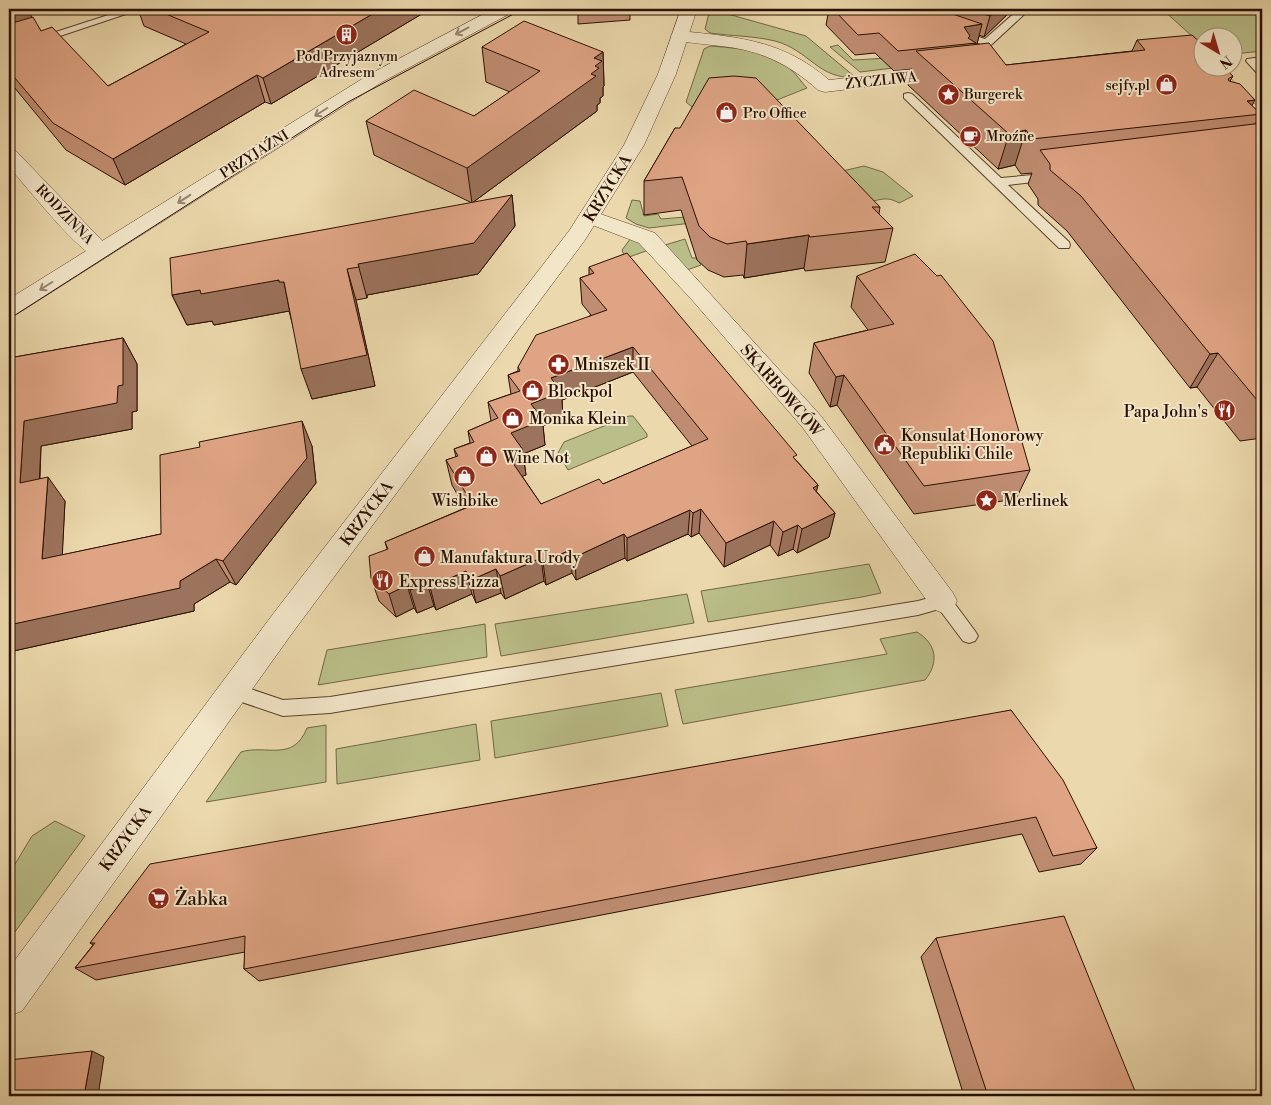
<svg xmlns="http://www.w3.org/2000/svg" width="1271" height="1105" viewBox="0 0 1271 1105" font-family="'Libre Bodoni',serif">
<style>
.green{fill:#babe88;stroke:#726644}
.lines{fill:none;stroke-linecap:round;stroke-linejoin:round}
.service-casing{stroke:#5a412b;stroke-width:2}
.minor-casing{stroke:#5a412b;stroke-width:1}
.tertiary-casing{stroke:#5a412b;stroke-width:1}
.service{fill:#f2e6c9;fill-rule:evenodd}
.minor{fill:#f2e6c9;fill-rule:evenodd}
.tertiary{fill:#f2e6c9;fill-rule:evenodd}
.tram{stroke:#2a0f00;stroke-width:1}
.wall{fill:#c08d72;stroke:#2a0f00;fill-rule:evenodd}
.shaded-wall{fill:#9c735c;stroke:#2a0f00}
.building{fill:#dfa484;stroke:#2a0f00;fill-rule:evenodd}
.oneway{stroke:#98856f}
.labels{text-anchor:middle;stroke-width:4;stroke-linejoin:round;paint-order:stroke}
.far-poi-label{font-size:14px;fill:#2a0f00;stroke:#f2e6c9;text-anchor:start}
.far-street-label{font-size:14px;fill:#2a0f00;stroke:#f2e6c9}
.street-label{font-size:16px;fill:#2a0f00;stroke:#f2e6c9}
.poi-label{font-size:16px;fill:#2a0f00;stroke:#f2e6c9;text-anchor:start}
.near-poi-label{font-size:19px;fill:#2a0f00;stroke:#f2e6c9;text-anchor:start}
</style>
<rect width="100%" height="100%" fill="#ebd8ac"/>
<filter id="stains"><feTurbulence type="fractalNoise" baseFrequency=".004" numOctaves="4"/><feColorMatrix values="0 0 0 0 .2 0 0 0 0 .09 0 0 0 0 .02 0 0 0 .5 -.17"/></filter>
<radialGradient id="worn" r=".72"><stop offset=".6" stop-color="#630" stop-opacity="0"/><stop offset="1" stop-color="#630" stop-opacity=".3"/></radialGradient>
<g class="green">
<path d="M710 9 806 36 855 77C819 80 809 50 775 41 755 36 731 36 710 33L705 29Z"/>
<polygon points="1162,9 1262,9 1262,51 1234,54 1234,38 1204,38 1203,46"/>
<polygon points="838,45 853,60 888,58 893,68 860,72 830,47"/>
<path d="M710 46C736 48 767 50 789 68 796 73 801 82 807 88L772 102 701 110 692 107 686 102 704 49Z"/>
<path d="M864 166 883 172 913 196 899 203C891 198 884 198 874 201L834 173Z"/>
<polygon points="632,200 640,201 644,216 658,214 661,219 871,202 649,228 636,224 626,218"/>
<polygon points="631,238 642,243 649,250 629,257 624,255 622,250"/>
<polygon points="685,239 692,258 697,258 701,265 687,270 665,245"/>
<polygon points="629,416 633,416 647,434 647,437 568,470 558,453 564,442"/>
<polygon points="869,564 881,593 862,597 708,622 701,591"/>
<polygon points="687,594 694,623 501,656 495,624"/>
<polygon points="485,624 487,657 318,685 327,650"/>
<path d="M917 632C937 644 939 663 925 680L683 724 675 690 887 654 880 639Z"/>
<polygon points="661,693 668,726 495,758 491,721"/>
<polygon points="476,724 480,760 337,784 336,749"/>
<path d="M326 725V782L206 802 241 752C266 744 293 763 307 728Z"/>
<polygon points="55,821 85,836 9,940 9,874 32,836"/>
</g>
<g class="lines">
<defs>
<g id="service">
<polygon points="127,9 141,9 9,53 9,47"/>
<polygon points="1019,9 1030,9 991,45 983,45 952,33 957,30 985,39"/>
<polygon points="1262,57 1262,63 1259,63 1262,66 1262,75 1258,74 1246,61 1247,59"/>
<polygon points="908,93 912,94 1001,178 1055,173 1055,179 1051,180 1008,185 1069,242 1070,245 1069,248 1059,248 904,98 904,94"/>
<polygon points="943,594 949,596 975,631 978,636 975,641 969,643 963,641 939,609 918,615 330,713 283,716 227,697 224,691 227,685 233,683 283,700 330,697 918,601"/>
</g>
<g id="minor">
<path d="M680 31C738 37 783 40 829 80L948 67 954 68 957 72 954 76 948 77 825 92 818 90C789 64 760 50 721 46 705 44 689 43 674 40L671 36 674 32Z"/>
<polygon points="1204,67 1221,68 1262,112 1262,129 1255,127"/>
<path d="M9 149 16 151 112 251 109 256C103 257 99 259 94 256 73 246 27 187 9 167Z"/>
<polygon points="589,210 655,233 821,416 953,593 957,601 953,609 943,613 933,609 803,428 692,300 639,243 582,221 579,216 582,211"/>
</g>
<g id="tertiary">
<polygon points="493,9 513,9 511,13 382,82 17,314 9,317 9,299 370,74"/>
<polygon points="681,9 697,9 676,74 644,145 585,240 293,632 22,1011 9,1016 9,968 273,614 569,231 624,145 658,74"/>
</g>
</defs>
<use href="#service" class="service-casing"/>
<use href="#minor" class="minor-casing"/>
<use href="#tertiary" class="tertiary-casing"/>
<use href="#service" class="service"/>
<use href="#minor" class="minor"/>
<use href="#tertiary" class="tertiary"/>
<polyline class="tram" points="9,319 348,102 523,9"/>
</g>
<g class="wall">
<polygon points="9,9 32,18 41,31 108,86 186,44 144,26 138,9 430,9 271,104 265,102 125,185 66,150 9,81"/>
<polygon points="578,9 630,9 630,20 578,24"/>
<polygon points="829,9 1013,9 984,37 979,35 977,44 1006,65 1132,51 1137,40 1233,76 1230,81 1252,106 1261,114 1255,124 1262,123 1262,438 1240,441 1197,387 1190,388 1067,231 1038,205 1038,199 1028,184 1032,173 1021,174 1015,165 998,169 908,85 912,69 894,71 875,53 855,55 826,25"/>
<polygon points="482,47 603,52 604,86 603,87 603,96 600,98 600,103 597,105 597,111 472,203 374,155 366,121 474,116 510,92 486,82"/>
<polygon points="675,128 880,207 879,214 893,228 885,262 805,271 804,268 744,278 743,275 724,277 708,270 697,260 681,210 644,215 644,181"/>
<polygon points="512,195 515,226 478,274 367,295 367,298 356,300 375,386 312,399 289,311 214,325 212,321 187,325 172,295"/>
<path d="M589 267 796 460 818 485 816 491 835 513 829 537 797 553 793 549 778 556 770 545 724 567 699 533 691 537 688 534 627 561 625 558 576 580 572 573 546 585 544 581 505 599 501 593 476 603 472 594 436 610 434 606 417 613 414 608 396 617 379 601 371 578 387 549 385 542 465 508 452 485 446 460 456 457 454 449 470 443 468 431 491 421 488 402 511 394 508 375 518 371V367L591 315 582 304 580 278 589 275ZM633 372 692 446 603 484 541 504 522 476 526 475 523 454 545 445 543 426 563 418 562 400Z"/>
<polygon points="857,276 1030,470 1016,499 914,514 837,405 830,407 809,373 814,343 868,330 851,307"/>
<polygon points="123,338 137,364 137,411 132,412 132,429 41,446 40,478 65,501 62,555 161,534 312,446 316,483 236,585 230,582 194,604 194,611 9,652 9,358"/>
<polygon points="1011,710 1097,848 1081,864 1039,872 1022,834 259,981 244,969 245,952 96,980 75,968 93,945 90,943"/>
<polygon points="936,938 1137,1096 964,1096 921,957"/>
</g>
<g class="shaded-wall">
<polygon points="28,9 40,35 9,45 9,15"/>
<polygon points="381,9 430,9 271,104 263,78"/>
<polygon points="998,9 1013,9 984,37 990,16"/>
<polygon points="982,24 977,44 975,45 976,43 959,44 964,27"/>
<polygon points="603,52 604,86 603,87 603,96 600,98 600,103 597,105 597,111 472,203 467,168 591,74 594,58"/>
<polygon points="257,75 265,102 125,185 113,159"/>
<polygon points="1255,100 1247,115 1247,101"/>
<polygon points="1026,130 1015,165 998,169 1009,134"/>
<polygon points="512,195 515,226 478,274 367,295 367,298 358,264"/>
<polygon points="809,235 804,268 744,278 747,244"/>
<polygon points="347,269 356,300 375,386 312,399 301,369"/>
<polygon points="279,280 284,282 290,313 289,311 214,325 212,321 187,325 172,295 200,290"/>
<polygon points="123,338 137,364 137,411 132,412 132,429 41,446 38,507 20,483 24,421 118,386"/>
<polygon points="633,347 633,372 562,400 563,418 543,426 545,445 523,454 526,475 512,480 508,456 511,433 531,404 551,378"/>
<polygon points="1218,353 1197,387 1190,388 1210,354"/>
<polygon points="844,375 837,405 830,407 836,377"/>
<polygon points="302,421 312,446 316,483 236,585 223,561"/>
<polygon points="48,477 65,501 61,582 42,559"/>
<polygon points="818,485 812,510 813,488"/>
<polygon points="701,509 699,533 691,537 693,513"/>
<polygon points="690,510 688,534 627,561 627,538"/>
<polygon points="835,513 829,537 797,553 802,529"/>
<polygon points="774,521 770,545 724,567 726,543"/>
<polygon points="798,525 793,549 778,556 783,532"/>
<polygon points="624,534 625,558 576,580 575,557"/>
<polygon points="570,550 572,573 546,585 543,562"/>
<polygon points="541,558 544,581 505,599 500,576"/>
<polygon points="216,559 230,582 194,604 194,611 9,652 9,625 180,581"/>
<polygon points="496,569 501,593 476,603 471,580"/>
<polygon points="466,571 472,594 436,610 430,587"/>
<polygon points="427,583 434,606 417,613 410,590"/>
<polygon points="407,585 414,608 396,617 389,594"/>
<polygon points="92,1051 104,1057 98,1096 84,1096"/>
</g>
<g class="building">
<polygon points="9,9 28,9 9,15"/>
<polygon points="154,9 381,9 263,78 257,75 113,159 53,123 9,71 9,24 33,17 41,31 52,27 108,86 209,32"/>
<polygon points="578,9 624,9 577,13"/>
<polygon points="833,9 938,9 982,24 964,27 970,36 968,38 976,43 898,51 879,33 858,35"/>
<polygon points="967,9 998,9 990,16"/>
<polygon points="524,21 603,52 594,58 602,61 595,66 599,68 591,74 596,76 467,168 366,121 414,90 474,116 540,71 482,47"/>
<polygon points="1192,35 1204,46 1204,68 1224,68 1233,76 1228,79 1229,81 1240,84 1255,100 1247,101 1261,114 1032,139 1026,130 1009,134 916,51 989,43 1006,65 1145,50 1137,40"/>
<polygon points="734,76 756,78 880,207 872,207 893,228 810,237 809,235 747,244 746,241 727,244 710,237 699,226 682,177 644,181 675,128 680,128 709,78"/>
<polygon points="1262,123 1262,406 1218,353 1210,354 1081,196 1050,170 1050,164 1040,150"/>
<polygon points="512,195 474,243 358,264 359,267 347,269 367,355 301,369 284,282 279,282 279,280 201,294 200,290 172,295 170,258"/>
<path d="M627 253 797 455 793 457 818 485 813 488 835 513 802 529 798 525 783 532 774 521 726 543 701 509 693 513 690 510 627 538 624 534 575 557 570 550 543 562 541 558 500 576 496 569 471 580 466 571 430 587 427 583 410 590 407 585 389 594 371 578 369 556 388 549 385 542 473 505 446 460 458 456 454 449 474 442 468 431 498 418 488 402 520 391 508 375 520 371 518 367 536 335 607 310 580 278 594 273 589 267ZM633 347 708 439 603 484 599 479 541 504 508 456 523 450 511 433 543 420 531 404 561 392 551 378Z"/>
<polygon points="915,254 937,276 941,275 993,341 1030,470 924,486 844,375 836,377 814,343 894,324 857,276"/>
<polygon points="123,338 123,385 118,386 117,403 24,421 20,483 48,477 42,559 161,534 160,455 200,447 199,442 302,421 307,458 223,561 216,559 180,581 180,588 9,625 9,358"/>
<polygon points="1011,710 1063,780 1097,848 1053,856 1036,817 244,969 245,936 75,968 95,943 90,943 150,864"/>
<polygon points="1064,916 1137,1096 988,1096 936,938"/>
<polygon points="92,1051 84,1096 9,1096 9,1060"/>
<polygon points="852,1094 852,1096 839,1096"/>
</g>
<defs><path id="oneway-shaft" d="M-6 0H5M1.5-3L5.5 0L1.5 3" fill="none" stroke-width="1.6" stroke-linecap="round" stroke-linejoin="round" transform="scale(1.25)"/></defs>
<g class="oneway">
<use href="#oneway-shaft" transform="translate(462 31) rotate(152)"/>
<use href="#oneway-shaft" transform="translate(321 112) rotate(148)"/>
<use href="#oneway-shaft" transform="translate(184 199) rotate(147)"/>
<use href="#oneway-shaft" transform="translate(46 286) rotate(148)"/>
</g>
<defs>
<symbol id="building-disc" viewBox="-11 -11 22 22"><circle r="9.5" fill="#8f2418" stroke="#f2e6c9"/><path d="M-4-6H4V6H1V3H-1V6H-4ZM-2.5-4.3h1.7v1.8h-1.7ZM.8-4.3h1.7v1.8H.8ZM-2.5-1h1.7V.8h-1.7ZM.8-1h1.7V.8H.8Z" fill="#fff"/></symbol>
<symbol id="shop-disc" viewBox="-11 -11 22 22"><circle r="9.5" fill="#8f2418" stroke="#f2e6c9"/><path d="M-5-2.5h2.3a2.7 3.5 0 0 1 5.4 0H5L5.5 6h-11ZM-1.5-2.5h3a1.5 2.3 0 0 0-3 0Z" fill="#fff"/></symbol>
<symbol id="sight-disc" viewBox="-11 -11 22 22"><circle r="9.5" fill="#8f2418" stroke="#f2e6c9"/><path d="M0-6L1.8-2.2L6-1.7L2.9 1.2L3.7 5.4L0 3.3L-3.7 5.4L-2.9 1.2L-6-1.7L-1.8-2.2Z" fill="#fff"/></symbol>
<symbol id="cafe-disc" viewBox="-11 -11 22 22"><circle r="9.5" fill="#8f2418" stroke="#f2e6c9"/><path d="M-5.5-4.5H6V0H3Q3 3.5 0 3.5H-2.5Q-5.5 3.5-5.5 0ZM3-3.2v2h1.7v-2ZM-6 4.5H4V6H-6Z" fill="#fff"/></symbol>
<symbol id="pharmacy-disc" viewBox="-11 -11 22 22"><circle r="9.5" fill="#8f2418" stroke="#f2e6c9"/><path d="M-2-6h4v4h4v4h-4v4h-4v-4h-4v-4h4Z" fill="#fff"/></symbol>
<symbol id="restaurant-disc" viewBox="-11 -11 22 22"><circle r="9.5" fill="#8f2418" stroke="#f2e6c9"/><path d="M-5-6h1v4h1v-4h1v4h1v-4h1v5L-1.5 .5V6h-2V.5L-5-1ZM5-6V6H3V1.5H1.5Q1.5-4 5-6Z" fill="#fff"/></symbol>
<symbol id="civic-disc" viewBox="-11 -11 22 22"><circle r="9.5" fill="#8f2418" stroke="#f2e6c9"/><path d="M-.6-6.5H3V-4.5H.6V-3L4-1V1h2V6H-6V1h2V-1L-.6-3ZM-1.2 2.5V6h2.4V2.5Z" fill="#fff"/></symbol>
<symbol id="supermarket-disc" viewBox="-11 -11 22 22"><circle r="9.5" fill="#8f2418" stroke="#f2e6c9"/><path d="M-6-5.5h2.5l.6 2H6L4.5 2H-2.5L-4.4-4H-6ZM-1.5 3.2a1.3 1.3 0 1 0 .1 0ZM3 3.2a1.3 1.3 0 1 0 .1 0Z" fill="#fff"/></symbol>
</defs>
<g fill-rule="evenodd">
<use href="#building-disc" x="334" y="22" width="25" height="25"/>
<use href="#shop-disc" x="1154" y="72" width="25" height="25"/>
<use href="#sight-disc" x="936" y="82" width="25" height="25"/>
<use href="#shop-disc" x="714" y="100" width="25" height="25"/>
<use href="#cafe-disc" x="958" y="124" width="25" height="25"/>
<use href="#pharmacy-disc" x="546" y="352" width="25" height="25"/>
<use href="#shop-disc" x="520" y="378" width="25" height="25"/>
<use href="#restaurant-disc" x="1212" y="398" width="25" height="25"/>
<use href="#shop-disc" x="500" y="406" width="25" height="25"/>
<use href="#civic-disc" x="872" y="432" width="25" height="25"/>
<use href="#shop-disc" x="474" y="444" width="25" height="25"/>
<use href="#shop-disc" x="452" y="464" width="25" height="25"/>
<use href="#sight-disc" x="974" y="488" width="25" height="25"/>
<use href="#shop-disc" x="412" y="544" width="25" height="25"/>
<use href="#restaurant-disc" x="370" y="568" width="25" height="25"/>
<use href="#supermarket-disc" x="146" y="886" width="25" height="25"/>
</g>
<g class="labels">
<g class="far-poi-label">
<text x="347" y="61" text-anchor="middle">Pod Przyjaznym<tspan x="347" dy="16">Adresem</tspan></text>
<text x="1150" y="90" text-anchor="end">sejfy.pl</text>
<text x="964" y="99">Burgerek</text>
<text x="743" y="118">Pro Office</text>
<text x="986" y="141">Mroźne</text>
</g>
<g class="far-street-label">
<text transform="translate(881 80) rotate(-6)" y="5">ŻYCZLIWA</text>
<text transform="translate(254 154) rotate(-32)" y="5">PRZYJAŹNI</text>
<text transform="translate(65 214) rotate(46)" y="5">RODZINNA</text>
</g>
<g class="street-label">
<text transform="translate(607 188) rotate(-58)" y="6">KRZYCKA</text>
<text transform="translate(782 390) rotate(49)" y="6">SKARBOWCÓW</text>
<text transform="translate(366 513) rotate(-53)" y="6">KRZYCKA</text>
<text transform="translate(125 838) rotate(-54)" y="6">KRZYCKA</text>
</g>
<g class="poi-label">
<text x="574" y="370">Mniszek II</text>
<text x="548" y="397">Blockpol</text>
<text x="1208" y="417" text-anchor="end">Papa John's</text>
<text x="529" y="424">Monika Klein</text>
<text x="901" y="441">Konsulat Honorowy<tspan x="901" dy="18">Republiki Chile</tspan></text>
<text x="503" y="463">Wine Not</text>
<text x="465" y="506" text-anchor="middle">Wishbike</text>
<text x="1003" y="506">Merlinek</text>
<text x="440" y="563">Manufaktura Urody</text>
<text x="399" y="587">Express Pizza</text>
</g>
<g class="near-poi-label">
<text x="175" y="905">Żabka</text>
</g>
</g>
<rect width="1271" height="1105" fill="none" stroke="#ebd8ac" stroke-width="30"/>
<rect x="10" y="10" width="1251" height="1085" fill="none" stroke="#2a0f00" stroke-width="2.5"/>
<rect x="15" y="15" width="1241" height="1075" fill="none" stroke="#2a0f00"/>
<g transform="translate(1218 52) rotate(142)"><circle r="24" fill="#f2e6c9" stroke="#a29079"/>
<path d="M0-4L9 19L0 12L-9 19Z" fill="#8f2418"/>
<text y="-8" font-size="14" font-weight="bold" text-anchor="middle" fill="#2a0f00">N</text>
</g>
<rect width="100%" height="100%" filter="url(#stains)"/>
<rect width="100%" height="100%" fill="url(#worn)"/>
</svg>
